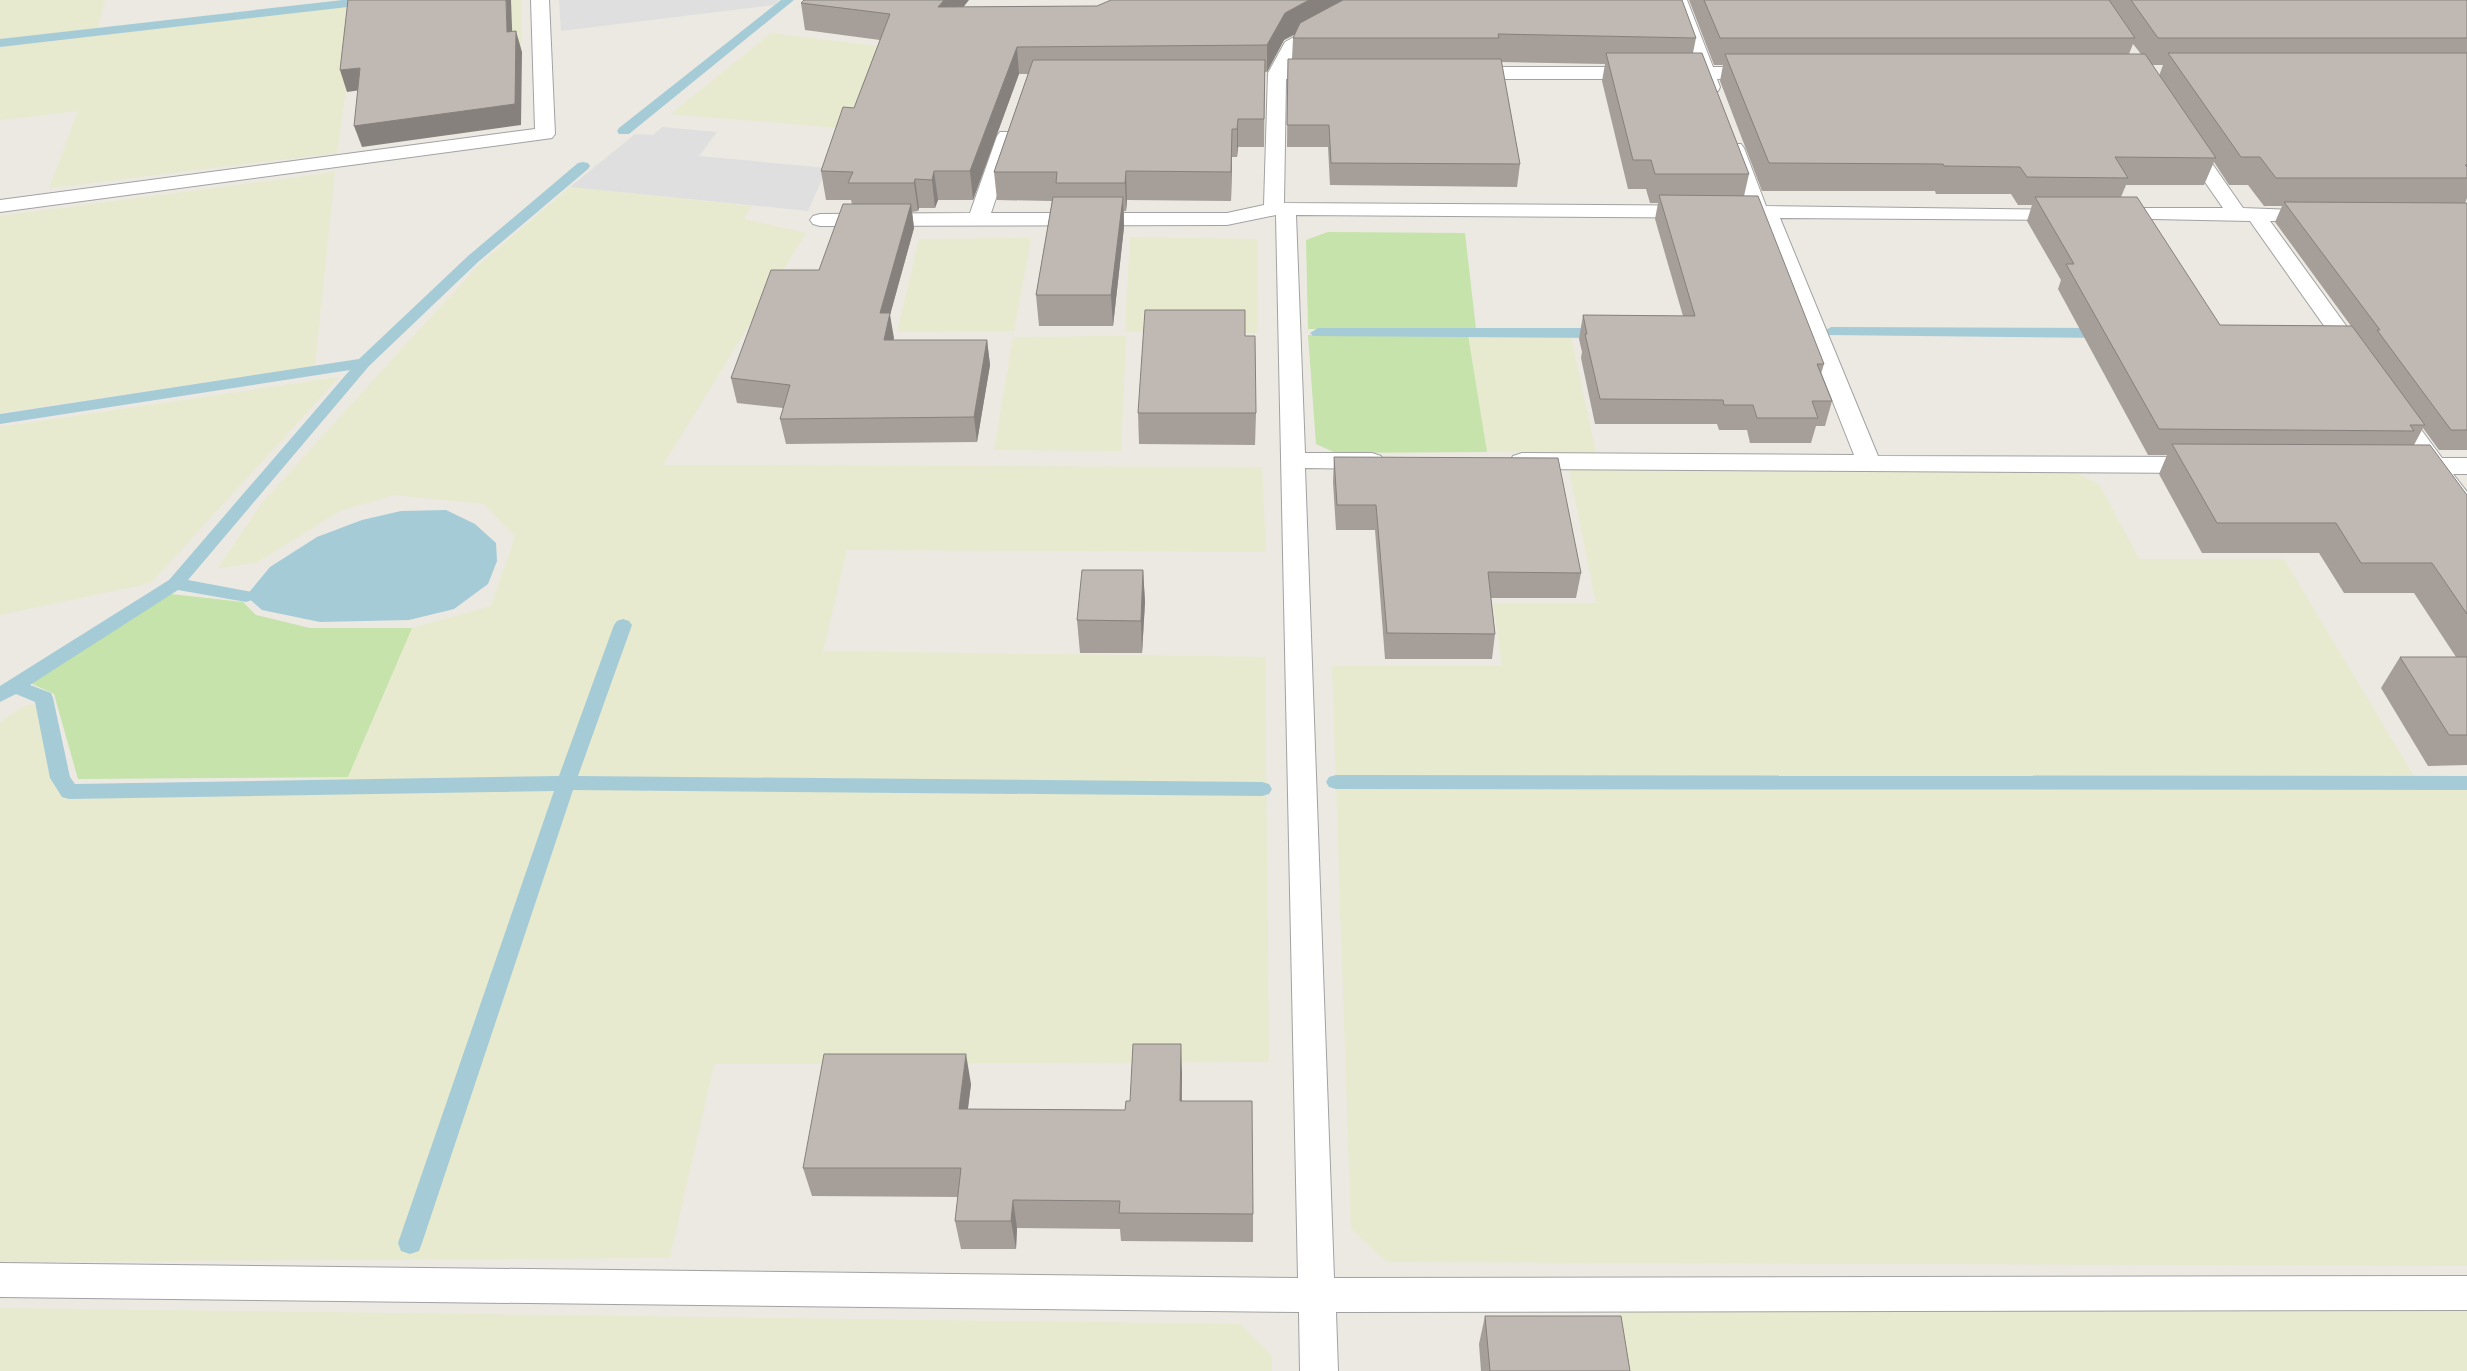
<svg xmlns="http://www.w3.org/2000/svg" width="2467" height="1371" viewBox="0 0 2467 1371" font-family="Manrope,sans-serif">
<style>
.farmland{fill:#e7eace}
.grass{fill:#c5e3ab}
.parking{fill:#dfdfdf}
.water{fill:#a5cbd7}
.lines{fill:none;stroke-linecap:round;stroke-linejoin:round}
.stream{fill:#a5cbd7;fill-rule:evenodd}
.minor-casing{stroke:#a2a2a2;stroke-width:2}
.minor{fill:#fff;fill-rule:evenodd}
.wall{fill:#a59e99;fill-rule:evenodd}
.shaded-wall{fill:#86817d}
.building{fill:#c0b8b2;stroke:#86817d}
</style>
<rect width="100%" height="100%" fill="#ece9e2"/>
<g class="farmland">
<polygon points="0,0 105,0 98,28 0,39"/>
<polygon points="400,0 521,0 521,61 347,83 337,153 49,188 78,111 0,120 0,47"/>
<polygon points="771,33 915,51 851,129 671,114"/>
<polygon points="335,172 315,366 0,413 0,216"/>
<polygon points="570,187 752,206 744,219 806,233 663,465 1262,467 1266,552 847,550 823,651 1265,657 1269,1062 714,1064 670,1258 0,1262 0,722 24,706 36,704 60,778 69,792 348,777 412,628 491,606 515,537 484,504 394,495 340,511 256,563 218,568 262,503 407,343 481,263"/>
<polygon points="1130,237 1257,239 1258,333 1125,332"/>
<polygon points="1031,238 1014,331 897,332 919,239"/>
<polygon points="1468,335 1571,336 1596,453 1487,452"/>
<polygon points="1126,336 1121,451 994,450 1013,337"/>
<polygon points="339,377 151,583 0,615 0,427"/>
<polygon points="1569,470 2073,471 2099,484 2139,559 2284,559 2418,783 2467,783 2467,1266 1387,1262 1351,1229 1332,666 1502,666 1493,603 1596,603"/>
<polygon points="0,1308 1240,1324 1272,1356 1272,1371 0,1371"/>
<polygon points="2467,1311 2467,1371 1626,1371 1619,1312"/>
</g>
<g class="grass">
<polygon points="1328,232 1465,233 1476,329 1308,329 1306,240"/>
<polygon points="1308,335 1468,335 1487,452 1336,453 1316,444"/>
<polygon points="171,594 243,602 256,615 310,628 412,628 348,777 78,779 54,694 30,683"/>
</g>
<g class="parking">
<polygon points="559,0 779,0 774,5 561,31"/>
<polygon points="662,127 717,132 699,156 827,168 808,211 570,187 635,134 653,135"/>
</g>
<polygon class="water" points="446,510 475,524 496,543 497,561 488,584 454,609 409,620 320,622 262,610 246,596 270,567 317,537 362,520 401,511"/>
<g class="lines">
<g class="stream">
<polygon points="343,0 380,0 374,4 0,47 0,39"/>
<polygon points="781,0 794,0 629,134 619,134 617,131 619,128"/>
<polygon points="583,162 588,163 590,166 588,169 478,262 369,366 188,580 252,592 255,596 252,600 246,602 178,590 30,685 51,693 53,698 70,777 75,784 559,776 614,625 617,621 623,619 629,621 632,625 578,776 1262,782 1269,784 1272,789 1269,794 1262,796 573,790 422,1243 419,1251 410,1254 401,1251 398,1243 554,791 69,799 62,797 50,778 35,702 16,694 0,702 0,686 169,580 350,370 0,424 0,414 359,359 468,256 578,163"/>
<polygon points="1831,327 2107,328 2115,333 2107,338 1826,335 1823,332"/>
<polygon points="1318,328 1605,328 1613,333 1605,338 1313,336 1310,333"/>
<polygon points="1336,775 2467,776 2467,790 1336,789 1329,787 1326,782 1329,777"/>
</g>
<defs>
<g id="minor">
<polygon points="531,0 549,0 555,134 552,138 0,212 0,200 535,129"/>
<polygon points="1360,0 1382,0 1379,4 1298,49 1289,67 1333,69 1335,73 1333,77 1286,79 1284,203 1745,206 1724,148 1727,144 1741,144 1744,148 1766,206 2073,210 2076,214 2073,218 2066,220 1780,218 1878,456 2199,457 2208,460 2211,465 2208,470 2199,473 1522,469 1513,466 1510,461 1513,456 1522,453 1854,455 1760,218 1296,215 1305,453 1372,453 1381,456 1384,461 1381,466 1372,469 1305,468 1334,1278 2467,1276 2467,1310 1336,1312 1338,1371 1300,1371 1299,1312 0,1297 0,1263 1298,1278 1276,215 1227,225 820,226 813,224 810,220 813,216 820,214 970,213 997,136 1000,132 1014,132 1017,136 991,213 1227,213 1264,205 1268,73 1285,42"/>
<polygon points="1669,0 1687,0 1713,67 1758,67 1765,69 1767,73 1765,77 1717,79 1720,87 1718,91 1704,91 1699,79 1466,79 1459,77 1457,73 1459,69 1466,67 1694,67"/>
<polygon points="2188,137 2195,139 2243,208 2323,211 2326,215 2323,219 2316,221 2270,221 2368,356 2365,361 2357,363 2349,361 2250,221 2104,218 2101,214 2104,210 2111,208 2223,208 2178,143 2181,139"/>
<polygon points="2395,403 2403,405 2442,458 2467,458 2467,474 2453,474 2467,492 2467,518 2458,516 2428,474 2401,471 2398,466 2401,461 2418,458 2383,410 2387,405"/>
</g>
</defs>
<use href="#minor" class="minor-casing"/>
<use href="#minor" class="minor"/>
</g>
<g class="wall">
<path d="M1689 0H2467V198L2465 203H2467V450H2439L2423 428 2414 445 2467 495V765L2428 766 2381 688 2400 657H2456L2414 593H2344L2319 553H2202L2159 474 2167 455H2148L2058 289 2061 280 2027 221 2032 205H2018L2011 194H1936L1935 191H1762L1720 81 1723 65H1714ZM2133 44 2141 54H2129ZM2152 65H2163L2159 76ZM2214 162 2229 185H2248L2264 206H2282L2275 222 2351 326 2220 325 2121 197 2126 185H2204Z"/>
<polygon points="801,3 964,7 1696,38 1693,53 1749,174 1744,196 1824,364 1821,374 1832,401 1825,426 1816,426 1811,443 1750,443 1747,430 1719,430 1717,424 1595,424 1581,358 1582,352 1579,339 1583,315 1683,316 1655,219 1658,203 1650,203 1646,189 1628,189 1602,81 1605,64 1501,62 1520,164 1517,187 1330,185 1328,147 1287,147 1288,59 1292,59 1293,38 1294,35 1284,40 1267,72 1265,72 1264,147 1238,147 1237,157 1232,157 1231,201 1127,200 1126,211 1124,211 1124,227 1113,326 1039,326 1036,295 1052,201 997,200 994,172 1028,74 1019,74 973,200 938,200 935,208 919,208 918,211 912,212 914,228 890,315 893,340 987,340 990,365 977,442 786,444 780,419 783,408 737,403 731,378 819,270 852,204 851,200 826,200 821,171 854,108 880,40 805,30"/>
<polygon points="1245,336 1256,413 1255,445 1139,444 1138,413"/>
<polygon points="1334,457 1581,573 1576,598 1491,598 1495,634 1492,659 1385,659 1375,530 1336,530 1333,482"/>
<polygon points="1143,570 1145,602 1142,653 1080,653 1077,620"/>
<polygon points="1182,1073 1182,1101 1253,1214 1253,1242 1121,1241 1120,1229 1017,1228 1016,1249 961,1249 955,1221 958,1197 812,1196 803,1168 971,1084 968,1109 1125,1110 1130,1101"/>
<polygon points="1485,1316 1630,1371 1481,1371 1479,1344"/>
</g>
<g class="shaded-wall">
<polygon points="506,0 511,0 513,53 507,32"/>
<polygon points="944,0 969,0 942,34 938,7"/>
<polygon points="1309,0 1357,0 1284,40 1267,72 1267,45 1285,13"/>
<polygon points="516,31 522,52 521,125 362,147 354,126"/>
<polygon points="1017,47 1019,74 973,200 970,171"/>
<polygon points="360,68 368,89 347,92 340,70"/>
<polygon points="1238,119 1238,147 1237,157 1237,129"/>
<polygon points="1232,129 1232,157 1231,201 1231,172"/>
<polygon points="934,171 938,200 935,208 932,180"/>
<polygon points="1126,171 1127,200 1126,211 1125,183"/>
<polygon points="915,179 919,208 918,211 914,183"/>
<polygon points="1123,197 1124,227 1113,326 1111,295"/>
<polygon points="911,204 914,228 890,315 894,338 888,365 880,313"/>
<polygon points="987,340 990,365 977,442 974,417"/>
<polygon points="1143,570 1145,602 1142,653 1141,621"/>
<polygon points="1181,1044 1182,1073 1181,1129 1180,1101"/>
<polygon points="966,1054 971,1084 964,1138 959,1109"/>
<polygon points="1013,1200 1017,1228 1016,1249 1011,1221"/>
</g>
<g class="building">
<polygon points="348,0 506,0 507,32 516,31 515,104 354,126 360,68 340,70"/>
<polygon points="804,0 944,0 938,7 1097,6 1111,0 1309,0 1285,13 1267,45 1017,47 970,171 934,171 932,180 915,179 914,183 848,183 853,172 821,171 843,107 854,108 890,14 801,3"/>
<polygon points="1343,0 1682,0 1696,38 1498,34 1499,38 1293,38 1300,23"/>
<polygon points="1704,0 2109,0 2135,38 1720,38"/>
<polygon points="2131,0 2467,0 2467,38 2158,38"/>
<polygon points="1606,53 1702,53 1749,174 1655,174 1651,160 1633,160"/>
<polygon points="2168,53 2467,53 2467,165 2465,165 2467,167 2467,178 2276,178 2260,157 2241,157"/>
<polygon points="1725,54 2145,54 2216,158 2115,157 2128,178 2027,177 2020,167 1944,166 1943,164 1769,163"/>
<polygon points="1288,59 1501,59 1520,164 1331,163 1329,125 1287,125"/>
<polygon points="1033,60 1265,60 1264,119 1238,119 1237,129 1232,129 1231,172 1126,171 1125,183 1056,183 1057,172 994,172"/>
<polygon points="1659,195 1758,196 1824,364 1817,364 1832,401 1812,401 1818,418 1757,418 1753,405 1724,405 1723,400 1600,399 1585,334 1587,334 1583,315 1695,316"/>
<polygon points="1053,197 1123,197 1111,295 1036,295"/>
<polygon points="2035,197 2137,197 2220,325 2352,326 2425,425 2410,425 2414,431 2159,429 2066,264 2074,264"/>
<polygon points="2284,202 2467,203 2467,430 2451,430 2377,330 2380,330"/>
<polygon points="843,204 911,204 880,313 890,313 884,340 987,340 974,417 780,419 790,385 731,378 771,270 819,270"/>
<polygon points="1145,310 1245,310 1245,336 1255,336 1256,413 1138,413"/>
<polygon points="2172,444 2430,445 2467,495 2467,614 2432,563 2361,563 2336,523 2217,523"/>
<polygon points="1334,457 1558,458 1581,573 1488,572 1495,634 1387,633 1376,505 1337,505"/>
<polygon points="1082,570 1143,570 1141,621 1077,620"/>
<polygon points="2400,657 2467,657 2467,735 2449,735"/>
<polygon points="1133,1044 1181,1044 1180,1101 1252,1101 1253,1214 1119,1213 1120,1201 1013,1200 1011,1221 955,1221 961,1168 803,1168 824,1054 966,1054 959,1109 1125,1110 1126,1101 1130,1101"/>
<polygon points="1485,1316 1621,1316 1630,1371 1490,1371"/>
</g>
</svg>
